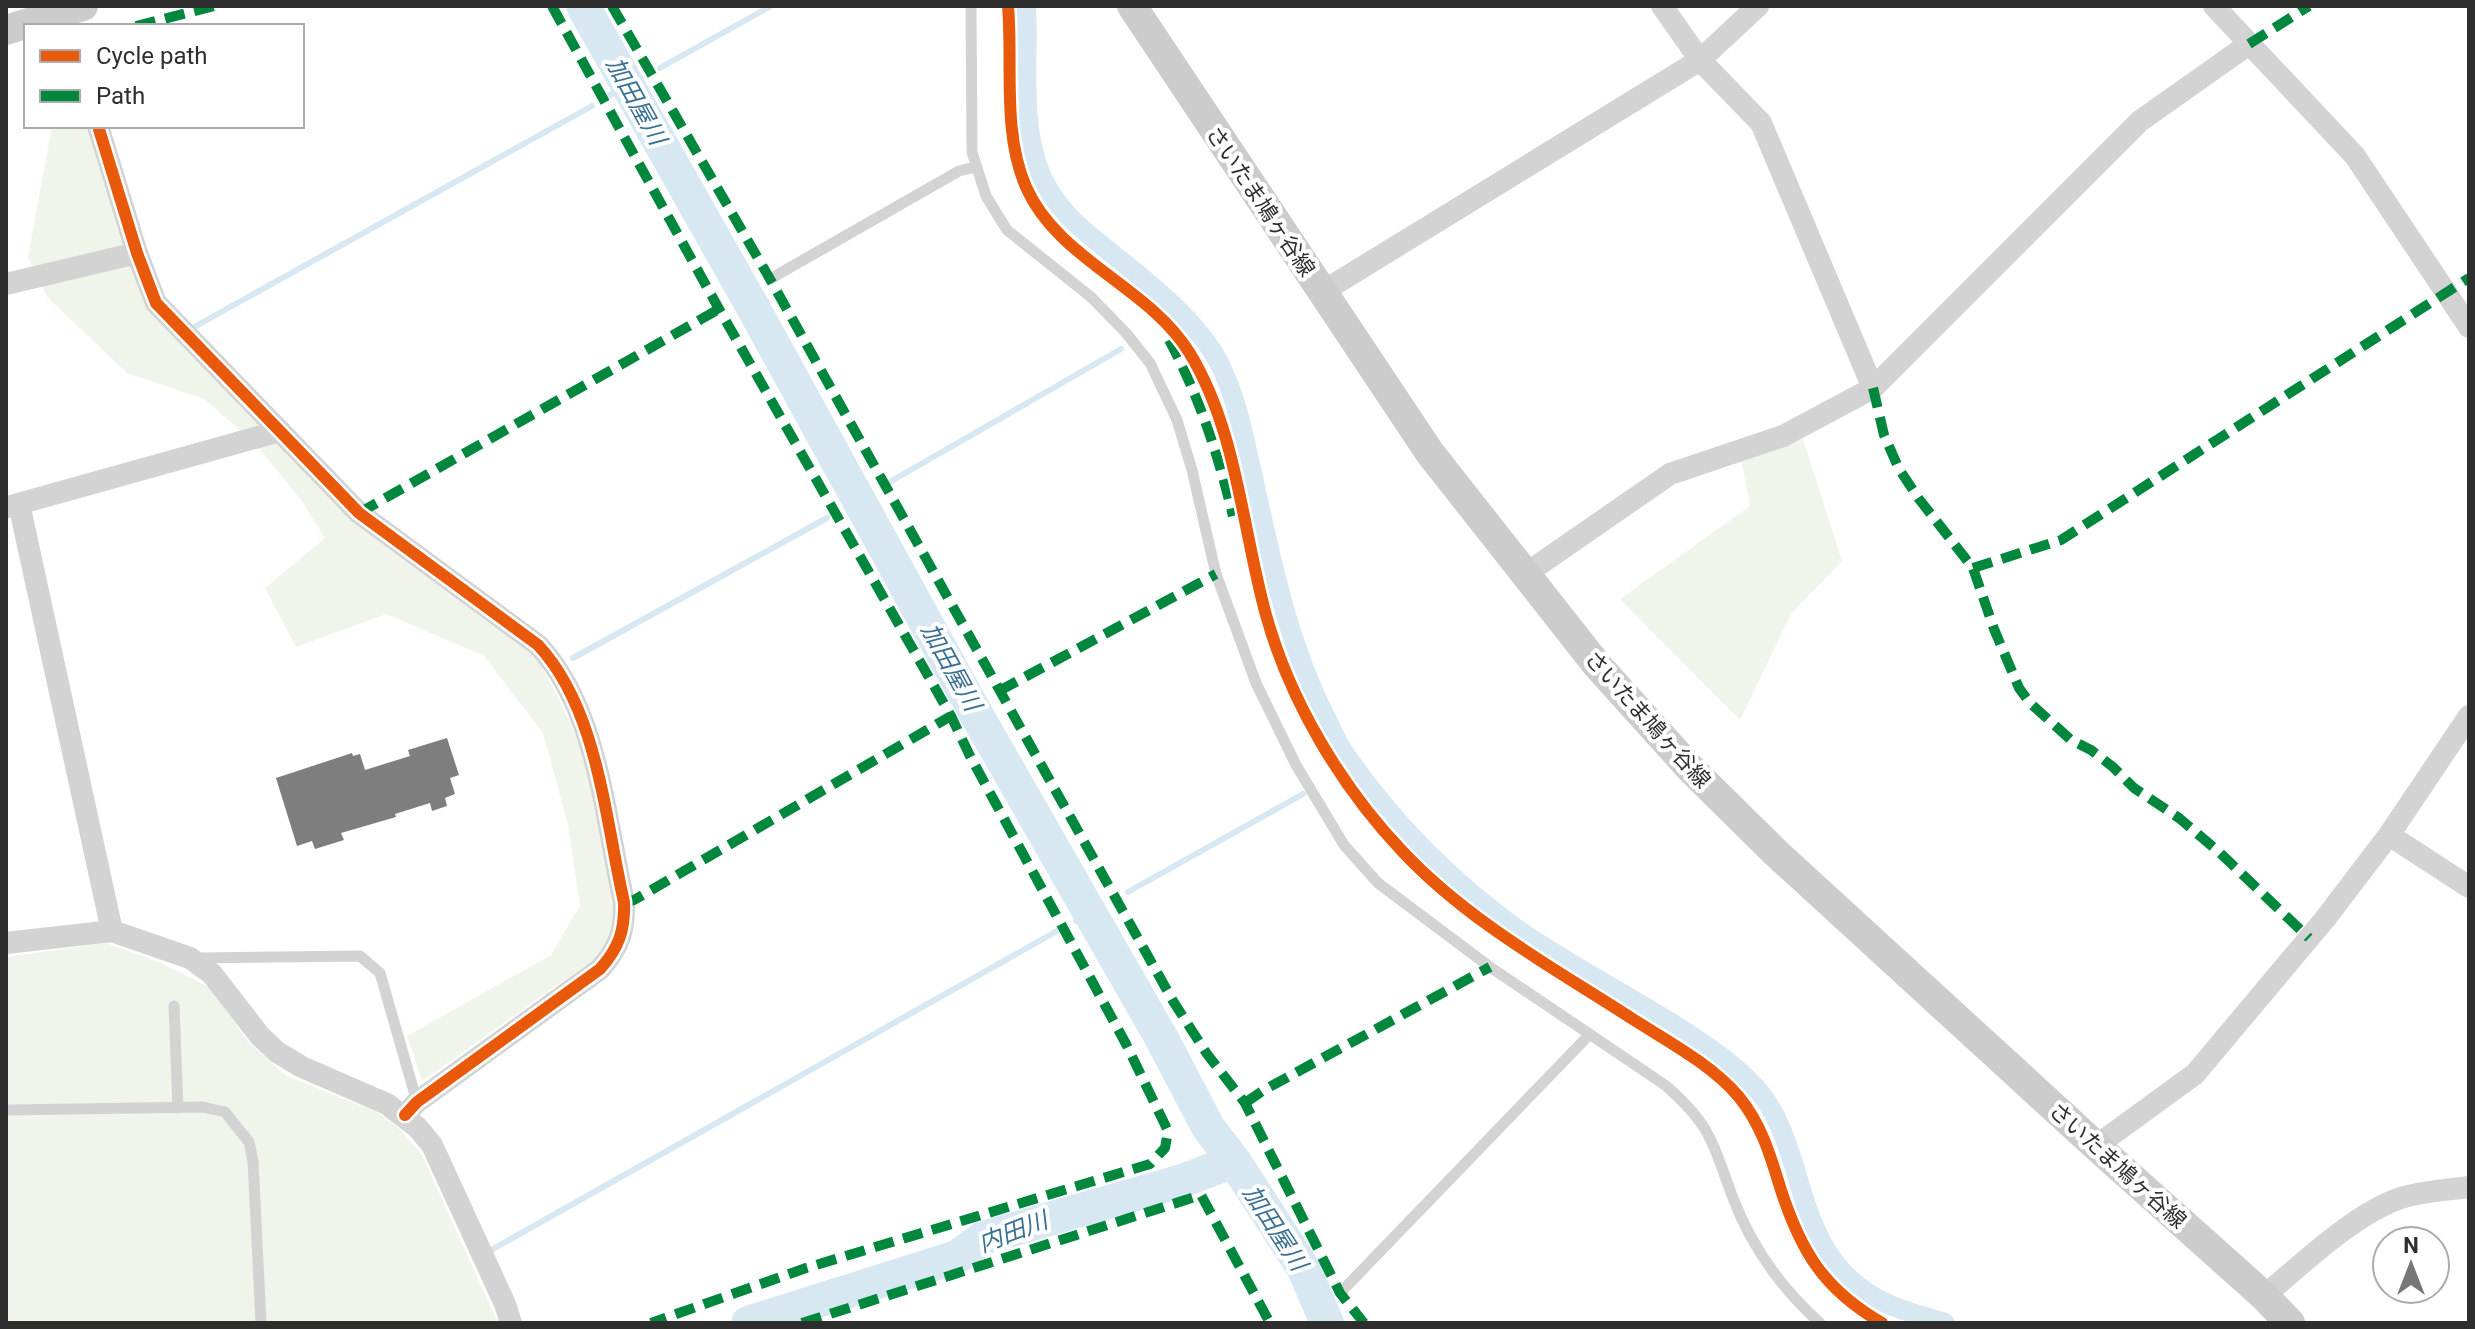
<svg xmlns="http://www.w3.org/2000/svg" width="2475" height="1329" viewBox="0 0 2475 1329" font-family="Roboto,'Noto Sans JP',sans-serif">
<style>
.green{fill:#f0f5eb}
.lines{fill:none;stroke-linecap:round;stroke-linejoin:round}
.stream{stroke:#d7e8f2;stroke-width:6}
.canal{stroke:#d7e8f2;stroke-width:20}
.river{stroke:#d7e8f2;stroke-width:34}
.building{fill:#7e7e7e}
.lane{stroke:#d3d3d3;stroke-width:11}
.street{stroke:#d3d3d3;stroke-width:22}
.secondary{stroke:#ccc;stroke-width:30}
.quiet{stroke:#00873e;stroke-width:10;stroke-dasharray:20 10;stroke-linecap:butt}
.cycleway-casing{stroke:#fff;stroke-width:17}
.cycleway{stroke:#e8590c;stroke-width:12}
.labels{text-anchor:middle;stroke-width:8;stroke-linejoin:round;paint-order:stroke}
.street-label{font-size:22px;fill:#2e2e2e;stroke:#fff}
.water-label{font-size:24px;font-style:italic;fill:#397093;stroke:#fff}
</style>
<rect width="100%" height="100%" fill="#fff"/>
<g class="green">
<polygon points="52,126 87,126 147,307 250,414 534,653 557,695 582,749 612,893 615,929 604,952 422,1081 407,1036 551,955 580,906 568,825 543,733 484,656 386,614 296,647 265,588 325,538 301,500 255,443 204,399 127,373 47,297 28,257"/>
<polygon points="1803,439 1842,561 1791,614 1740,720 1620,599 1750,506 1741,459"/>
<polygon points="106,943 161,963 211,988 249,1043 287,1076 377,1112 398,1127 422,1155 498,1323 6,1323 6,957"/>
</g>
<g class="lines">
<g class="stream">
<polyline points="660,68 771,6"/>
<polyline points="610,95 641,78"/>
<polyline points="196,326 592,106"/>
<polyline points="888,483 1121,349"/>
<polyline points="846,507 871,493"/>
<polyline points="573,658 827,518"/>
<polyline points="1128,892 1303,794"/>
<polyline points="1076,921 1102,906"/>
<polyline points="493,1249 1057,931"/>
</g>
<path class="canal" d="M1026 6C1029 61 1019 123 1041 175 1057 212 1085 232 1115 256 1149 283 1196 321 1217 359 1236 394 1243 434 1252 473 1270 554 1285 634 1322 710 1328 722 1334 736 1341 748 1389 820 1455 887 1527 936 1574 967 1624 994 1673 1024 1702 1043 1730 1060 1754 1086 1776 1109 1786 1140 1795 1169 1812 1229 1828 1277 1888 1304 1906 1312 1926 1317 1945 1323"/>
<g class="river">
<polyline points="583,6 755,311 975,712 1162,1039 1208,1127 1234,1161 1304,1269 1327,1323"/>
<polyline points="748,1323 957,1257 983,1238 1182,1181 1234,1161"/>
</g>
</g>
<polygon class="building" points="447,738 459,775 450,778 455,794 445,798 447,806 432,811 430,803 395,814 396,817 341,833 344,840 315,849 312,841 297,846 276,778 352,753 353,756 360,754 365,770 410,756 408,750"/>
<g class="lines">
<g class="lane">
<path d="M971 6 972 152 986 196 1007 230 1091 297 1126 333 1150 363 1177 420 1192 470 1216 574 1256 683 1296 765 1344 845 1378 883 1490 967 1665 1085C1712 1126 1712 1142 1733 1198 1752 1248 1781 1288 1820 1323"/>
<polyline points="770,279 959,171 975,167"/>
<polyline points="197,958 360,956 380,973 417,1102"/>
<polyline points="174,1006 178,1108"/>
<polyline points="6,1110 203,1107 225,1112 249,1142 253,1161 261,1323"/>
<polyline points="1832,1288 1859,1310 1882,1323"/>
<polyline points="1340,1293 1590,1034"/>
</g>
<g class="street">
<polyline points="1662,6 1700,60 1761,123 1873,388"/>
<polyline points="2214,6 2355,156 2469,327"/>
<path d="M98 126 137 253 156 303 359 513 538 645C598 709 605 819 624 902 625 930 619 948 600 969L417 1102 405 1115"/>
<polyline points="6,284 137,253"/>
<polyline points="1322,292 1700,60 1758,6"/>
<polyline points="19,504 112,931"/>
<polyline points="7,507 280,431"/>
<polyline points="1524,575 1670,474 1783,436 1873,388 2140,121 2249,44"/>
<polyline points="2389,835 2469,887"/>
<polyline points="6,943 112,931 190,958 212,974 260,1036 277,1052 302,1067 387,1104 417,1127 432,1145 505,1304 511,1323"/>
<polyline points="2096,1146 2195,1074 2325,919 2389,835 2469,716"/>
<path d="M2264 1296C2301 1265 2355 1213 2401 1198 2422 1191 2447 1190 2469 1187"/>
</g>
<g class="secondary">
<polyline points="1132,6 1430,453 1597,665 1690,768 1775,852 2096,1146 2264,1296 2290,1323"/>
<polyline points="6,30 83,6"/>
</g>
<g class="quiet">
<polyline points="552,6 719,309 951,716 970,756 1126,1044 1168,1131 1165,1148 1150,1164 806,1268 651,1323"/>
<polyline points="612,6 770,279 1173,1001 1207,1054 1245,1103 1340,1293 1364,1323"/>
<polyline points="136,26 214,6"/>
<polyline points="2249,44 2309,6"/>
<path d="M1169 340C1199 396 1218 454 1233 516"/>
<polyline points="1873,388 1884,435 1899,469 1919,499 1973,568 1994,629 2019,688 2030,703 2071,740 2091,750 2113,767 2134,788 2179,818 2219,852 2309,938"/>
<polyline points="359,513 719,309"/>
<polyline points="1973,568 2061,540 2469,278"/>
<polyline points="999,691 1216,574"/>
<polyline points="624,902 634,900 951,716"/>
<polyline points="1245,1103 1264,1090 1490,967"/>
<polyline points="802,1323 1201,1195 1270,1323"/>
</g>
<defs>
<g id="cycleway">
<path d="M1008 6C1013 65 1002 132 1026 187 1058 260 1148 286 1189 352 1237 430 1242 528 1266 615 1290 701 1341 787 1403 852 1468 921 1552 967 1631 1018 1667 1041 1711 1064 1739 1097 1761 1124 1770 1154 1780 1187 1800 1250 1823 1289 1882 1323"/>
<path d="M98 126 137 253 156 303 359 513 538 645C598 709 605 819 624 902 625 930 619 948 600 969L417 1102 405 1115"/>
</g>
</defs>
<use href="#cycleway" class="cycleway-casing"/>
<use href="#cycleway" class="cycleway"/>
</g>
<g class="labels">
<g class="street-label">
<text transform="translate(1261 201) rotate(56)" y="8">さいたま鳩ヶ谷線</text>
<text transform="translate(1648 719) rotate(48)" y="8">さいたま鳩ヶ谷線</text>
<text transform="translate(2118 1165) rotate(42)" y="8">さいたま鳩ヶ谷線</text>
</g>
<g class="water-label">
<text transform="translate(636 101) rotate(61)" y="8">加田屋川</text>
<text transform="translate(951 667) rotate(61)" y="8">加田屋川</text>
<text transform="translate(1275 1228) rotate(57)" y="8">加田屋川</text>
<text transform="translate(1013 1232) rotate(-21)" y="8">内田川</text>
</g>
</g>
<rect width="2475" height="1329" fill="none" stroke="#2e2e2e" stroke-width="16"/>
<rect x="24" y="24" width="280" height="104" fill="#ffffff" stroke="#ababab" stroke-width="2"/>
<rect x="40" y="50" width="40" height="12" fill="#e8590c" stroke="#ababab" stroke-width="2"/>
<text x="96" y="64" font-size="24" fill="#2e2e2e">Cycle path</text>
<rect x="40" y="90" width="40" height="12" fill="#00873e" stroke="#ababab" stroke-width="2"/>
<text x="96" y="104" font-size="24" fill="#2e2e2e">Path</text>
<g transform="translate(2411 1265)"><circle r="38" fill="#ffffff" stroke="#ababab" stroke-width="2"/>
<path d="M0-6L14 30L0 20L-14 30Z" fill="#777777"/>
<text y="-12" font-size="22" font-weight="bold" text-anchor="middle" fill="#2e2e2e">N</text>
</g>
</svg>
